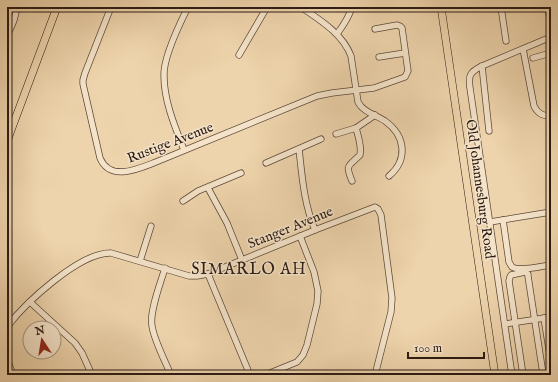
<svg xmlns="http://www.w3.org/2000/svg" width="558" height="382" viewBox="0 0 558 382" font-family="'IM FELL English',serif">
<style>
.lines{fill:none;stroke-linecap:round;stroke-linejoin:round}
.minor-casing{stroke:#5c493a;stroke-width:7}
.major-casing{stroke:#2b1b14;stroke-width:8}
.minor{stroke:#f4e3c9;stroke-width:5.5}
.major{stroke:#eed4ac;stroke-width:7}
.labels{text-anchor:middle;stroke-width:3;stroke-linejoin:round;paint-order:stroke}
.street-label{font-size:14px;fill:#2b1b14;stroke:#f4e3c9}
.quarter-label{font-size:16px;letter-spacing:1px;fill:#2b1b14;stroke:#f4e3c9}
</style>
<rect width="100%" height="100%" fill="#eed4ac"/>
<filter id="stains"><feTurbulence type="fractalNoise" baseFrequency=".005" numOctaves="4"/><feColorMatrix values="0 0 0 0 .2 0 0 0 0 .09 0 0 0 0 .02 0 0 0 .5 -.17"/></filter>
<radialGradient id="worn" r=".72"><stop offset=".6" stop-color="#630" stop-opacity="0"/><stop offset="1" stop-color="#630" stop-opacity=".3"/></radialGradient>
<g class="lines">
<defs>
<g id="minor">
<path d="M111 7 85 73 83 80V84L100 158C110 182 138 169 156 162L317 96 332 93 374 88 405 77 408 71 402 28 400 26 397 25 375 29"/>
<path d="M301 7C320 20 343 34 351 56L358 102C363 112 376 115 385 121 406 136 408 160 389 176"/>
<polyline points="501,7 506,41"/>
<polyline points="548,7 551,27"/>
<path d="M337 34C343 26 349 17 352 7"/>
<path d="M7 36C11 27 17 17 16 7"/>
<path d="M523 49 534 106C538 114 543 116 551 116"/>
<polyline points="239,55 267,7"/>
<polyline points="379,57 405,53"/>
<polyline points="533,58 551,53"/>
<polyline points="482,66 489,131"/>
<polyline points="336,134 356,128 375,115"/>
<path d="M299 149C302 176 304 204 315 230"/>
<path d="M184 150C175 127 164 101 164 76 163 59 180 23 188 7"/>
<polyline points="266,163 321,139"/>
<path d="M352 181C345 164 348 167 360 155 362 146 358 136 356 128"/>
<polyline points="208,188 227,223 242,260"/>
<polyline points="183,201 198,191 241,173"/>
<path d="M503 220 509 262 512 267C520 272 541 266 551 265"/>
<polyline points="490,222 551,212"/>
<polyline points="140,261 151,226"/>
<path d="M165 268C161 282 149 312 152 326 154 340 165 361 171 375"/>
<polyline points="208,274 250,375"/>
<polyline points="30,302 75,343 82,353 92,375"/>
<polyline points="544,318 551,362"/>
<polyline points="505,324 551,317"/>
<path d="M7 327C25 303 80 252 111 253L189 276H197L208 274 315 230 375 207 378 209 381 215 392 298 391 312 375 375"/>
<polyline points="7,359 13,375"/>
<polyline points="265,375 297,362 303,355 307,345 317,304 318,291 314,272 300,236"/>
<path d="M512 375 470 88C468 75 470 72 482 66L551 37"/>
<polyline points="523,375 509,281 510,277 511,275 525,272 528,274 528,276 543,374"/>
<polyline points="524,375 538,375 551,372"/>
</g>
<g id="major">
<polyline points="441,7 495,375"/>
<polyline points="7,141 57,7"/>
</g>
</defs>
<use href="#minor" class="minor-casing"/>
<use href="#major" class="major-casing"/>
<use href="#minor" class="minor"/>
<use href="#major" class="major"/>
</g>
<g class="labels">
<g class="street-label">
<text transform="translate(170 142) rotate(-21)" y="5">Rustige Avenue</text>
<text transform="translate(481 189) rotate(82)" y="5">Old Johannesburg Road</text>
<text transform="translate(290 227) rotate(-22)" y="5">Stanger Avenue</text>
</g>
<g class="quarter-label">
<text x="249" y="274">SIMARLO AH</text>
</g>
</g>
<rect width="558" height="382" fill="none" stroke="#eed4ac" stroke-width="24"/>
<rect x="8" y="8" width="542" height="366" fill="none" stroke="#2b1b14" stroke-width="2"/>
<rect x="12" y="12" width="534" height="358" fill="none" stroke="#2b1b14"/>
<g transform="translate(42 340) rotate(348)"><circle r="19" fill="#f4e3c9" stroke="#a49381"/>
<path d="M0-3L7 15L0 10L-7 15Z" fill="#8f2418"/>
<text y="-6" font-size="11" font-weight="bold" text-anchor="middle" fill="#2b1b14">N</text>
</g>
<path d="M408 352v6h76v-6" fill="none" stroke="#2b1b14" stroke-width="2"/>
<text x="414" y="352" font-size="12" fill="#2b1b14" stroke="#f4e3c9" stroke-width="3" paint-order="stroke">100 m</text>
<rect width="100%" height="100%" filter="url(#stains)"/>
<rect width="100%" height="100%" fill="url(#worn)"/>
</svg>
